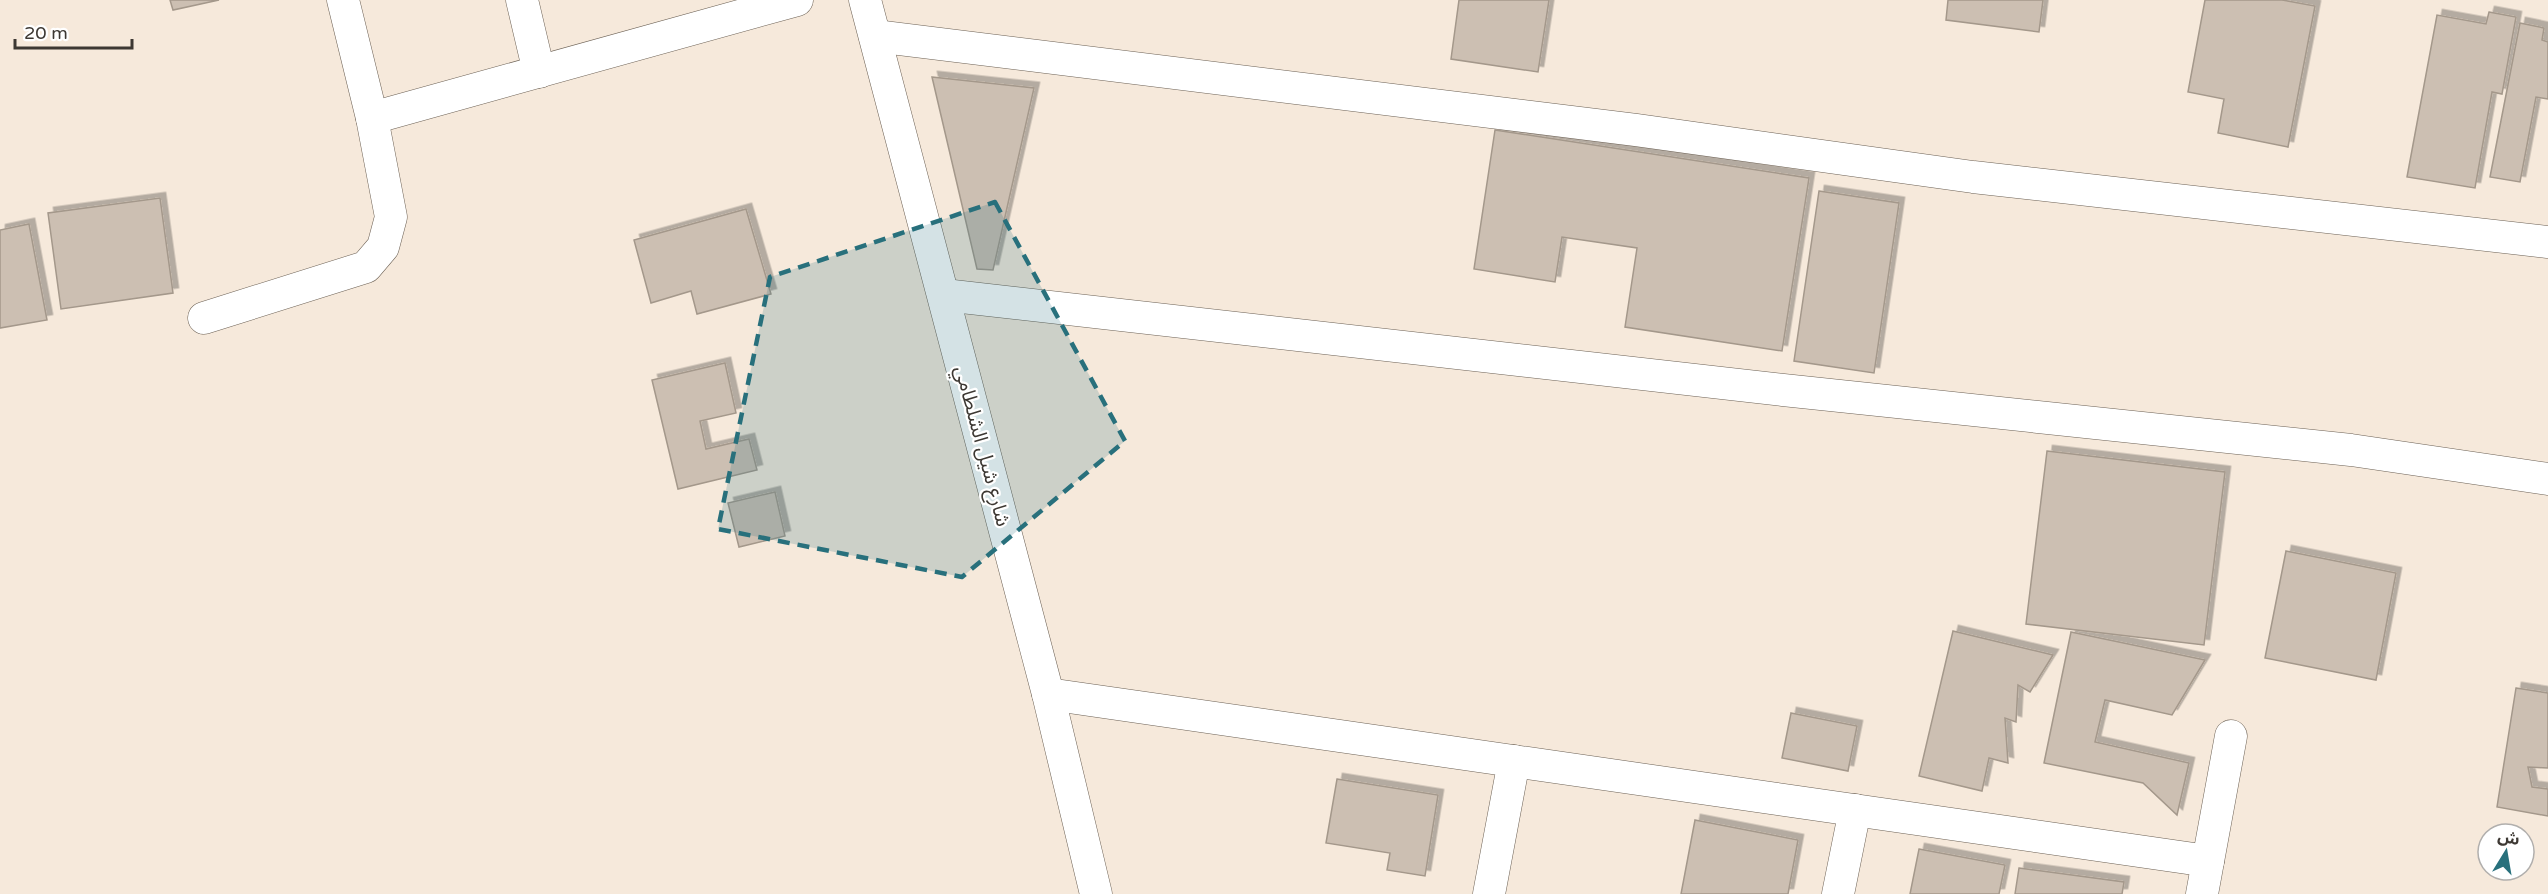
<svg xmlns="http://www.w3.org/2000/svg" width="2548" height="894" viewBox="0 0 2548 894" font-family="'Varela Round','Noto Sans Arabic',sans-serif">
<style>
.building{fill:#ccbfb2;stroke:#a4988b;stroke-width:1.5;filter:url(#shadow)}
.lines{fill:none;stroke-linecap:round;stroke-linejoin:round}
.minor-casing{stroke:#6c6155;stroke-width:33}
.minor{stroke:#fff;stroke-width:32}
.marked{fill:#28707c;fill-opacity:0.2;stroke:#28707c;stroke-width:4.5;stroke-dasharray:12 8;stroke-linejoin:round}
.labels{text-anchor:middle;stroke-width:4.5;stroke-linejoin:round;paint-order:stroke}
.street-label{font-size:20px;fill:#3d3833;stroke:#fff}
</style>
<defs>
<filter id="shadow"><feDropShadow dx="5.5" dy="-5.5" stdDeviation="0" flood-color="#0004"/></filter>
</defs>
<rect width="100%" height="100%" fill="#f6e9db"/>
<g class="building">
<polygon points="170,0 219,0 173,10"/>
<polygon points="1459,0 1549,0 1538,72 1451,59"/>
<polygon points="1948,0 2043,0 2039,32 1946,20"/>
<polygon points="2205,0 2282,0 2315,6 2288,147 2218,133 2224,99 2188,92"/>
<polygon points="2489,12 2516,17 2502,94 2492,92 2475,188 2407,177 2437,15 2486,24"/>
<polygon points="2520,23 2544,28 2542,40 2548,42 2548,99 2536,97 2520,182 2490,177"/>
<polygon points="932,77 1034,88 993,270 977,269"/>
<polygon points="1495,130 1809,178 1782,351 1625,327 1637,248 1562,237 1555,282 1474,269"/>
<polygon points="1819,191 1899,203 1874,373 1794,361"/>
<polygon points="160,198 173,293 61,309 48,213"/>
<polygon points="746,209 771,294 697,314 691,291 651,303 634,240"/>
<polygon points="29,224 47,320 0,328 0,230"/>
<polygon points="725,363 736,413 700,421 706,449 749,439 757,470 678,489 652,380"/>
<polygon points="2047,451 2225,472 2204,645 2026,624"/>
<polygon points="775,492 785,536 739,547 728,503"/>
<polygon points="2286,551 2396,573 2376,680 2265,658"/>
<polygon points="1953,631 2053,655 2030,692 2018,685 2016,722 2005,718 2008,763 1989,758 1982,791 1919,776"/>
<polygon points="2071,632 2205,660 2172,715 2105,700 2095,742 2189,763 2177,815 2143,783 2044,763"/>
<polygon points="2516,688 2548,693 2548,768 2528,767 2532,787 2548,789 2548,816 2497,807"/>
<polygon points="1791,713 1857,726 1848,771 1782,758"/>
<polygon points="1337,779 1438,795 1425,876 1387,870 1390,853 1326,843"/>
<polygon points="1695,820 1798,840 1788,894 1681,894"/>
<polygon points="1919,849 2005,865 1999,894 1910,894"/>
<polygon points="2019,868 2124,882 2122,894 2015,894"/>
</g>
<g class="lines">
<defs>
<g id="minor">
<polyline points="522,0 539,72"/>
<polyline points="865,0 1048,694 1096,894"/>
<polyline points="875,36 1636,130 1973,177 2548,242"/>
<polyline points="372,118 797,0"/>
<polyline points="944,295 1783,390 2351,450 2548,479"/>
<polyline points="204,318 366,267 383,247 391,217 372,118 343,0"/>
<polyline points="1048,694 2208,861"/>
<polyline points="1489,894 1514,761"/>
<polyline points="1838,894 1855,810"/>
<polyline points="2202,894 2231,736"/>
</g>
</defs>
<use href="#minor" class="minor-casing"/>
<use href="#minor" class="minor"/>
</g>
<path class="marked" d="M995 202 1125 441 962 577 718 529 770 277Z"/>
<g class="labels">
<g class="street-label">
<text transform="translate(983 446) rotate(75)" y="7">شارع شيل الشلطامي</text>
</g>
</g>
<g transform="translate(2506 852) rotate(11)"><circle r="28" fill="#ffffff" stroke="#b1afad" stroke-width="1.5"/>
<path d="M0-4.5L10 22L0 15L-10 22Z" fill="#28707c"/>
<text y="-9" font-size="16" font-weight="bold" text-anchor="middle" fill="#3d3833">ش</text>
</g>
<path d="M15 39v9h117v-9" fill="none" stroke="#3d3833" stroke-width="3"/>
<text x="24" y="39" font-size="18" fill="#3d3833" stroke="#ffffff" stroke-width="4.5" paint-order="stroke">20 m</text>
</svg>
